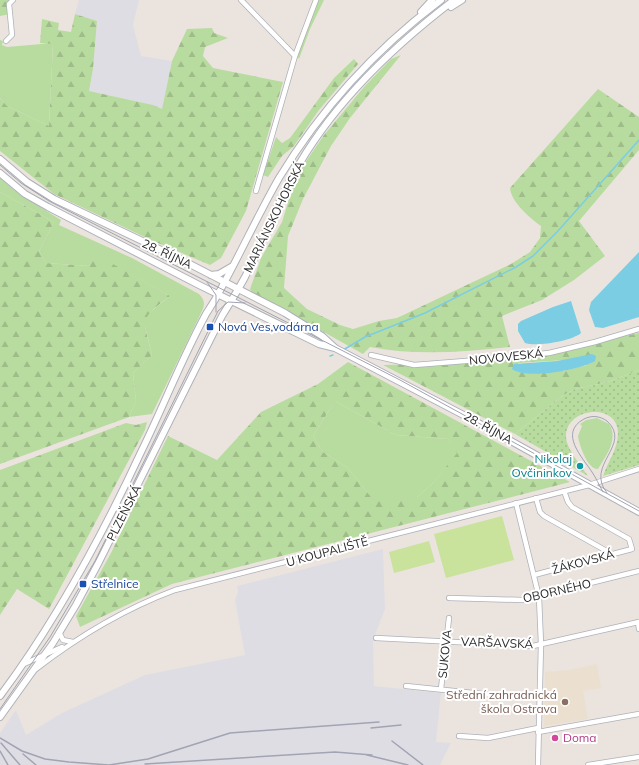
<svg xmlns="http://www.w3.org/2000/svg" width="639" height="765" viewBox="0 0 639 765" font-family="Mulish,sans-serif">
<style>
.industrial{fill:#dfdde4}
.education{fill:#ebe0cf}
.grass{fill:#b8dc9f}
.forest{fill:url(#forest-firs);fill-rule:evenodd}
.park{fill:url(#park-dots)}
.pitch{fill:#c9e29c}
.water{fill:#7bcde3}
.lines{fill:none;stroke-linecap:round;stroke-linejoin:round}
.stream{stroke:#7bcde3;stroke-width:1.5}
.minor-casing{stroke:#aeb1b9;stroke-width:6}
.secondary-casing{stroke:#aeb1b9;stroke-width:8}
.minor{stroke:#fff;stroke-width:4.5}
.secondary{stroke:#fff;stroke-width:6}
.tram{stroke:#a1a4b3;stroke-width:1}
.rail{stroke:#a1a4b3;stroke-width:1.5}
.transit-dot{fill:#1a4fb4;stroke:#fff;stroke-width:1.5}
.culture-dot{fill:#0f9aa8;stroke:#fff;stroke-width:1.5}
.education-dot{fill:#8d6e63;stroke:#fff;stroke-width:1.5}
.hotel-dot{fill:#d1479c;stroke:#fff;stroke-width:1.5}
.labels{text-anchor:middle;stroke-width:4;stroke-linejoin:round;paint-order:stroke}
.street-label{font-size:12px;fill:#2a2a2a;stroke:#fff}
.transit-label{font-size:12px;fill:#164399;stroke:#fff;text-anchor:start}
.culture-label{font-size:12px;fill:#0d838f;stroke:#fff;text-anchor:end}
.education-label{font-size:12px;fill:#785e54;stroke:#fff;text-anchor:end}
.hotel-label{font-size:12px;fill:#b23c85;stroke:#fff;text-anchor:start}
</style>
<defs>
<pattern id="forest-firs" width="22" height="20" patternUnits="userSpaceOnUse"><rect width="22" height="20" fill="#b8dc9f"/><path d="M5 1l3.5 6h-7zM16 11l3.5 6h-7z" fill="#9ebd89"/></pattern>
<pattern id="park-dots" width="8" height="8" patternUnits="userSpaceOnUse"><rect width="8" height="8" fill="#b8dc9f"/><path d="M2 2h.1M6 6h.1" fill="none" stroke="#9ebd89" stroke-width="1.8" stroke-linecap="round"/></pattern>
</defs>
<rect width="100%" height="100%" fill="#ebe4de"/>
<g class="industrial">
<polygon points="79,0 139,0 133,25 141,56 172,61 162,110 153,105 89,91 93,69 97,21 75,14"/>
<polygon points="383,549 385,609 373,640 374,686 441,693 436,742 451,743 440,765 0,765 0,733 16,710 26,735 62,713 145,675 245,655 235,600 238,592 237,586"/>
</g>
<polygon class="education" points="597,664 601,688 583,691 588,719 544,726 545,672 569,670"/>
<g class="grass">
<polygon points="316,0 324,0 310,29 299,59 296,53"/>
<polygon points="0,40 3,41 2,45 7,47 53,43 49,126 7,106 0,98"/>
<path d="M0 178 19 194 61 220 59 225 132 258 199 294C205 300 205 304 202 311L152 414 129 417 136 401 133 373 152 355 144 322 148 314 170 296 95 255 89 266 46 263 39 251 54 222 0 192Z"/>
<polygon points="335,401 396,435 448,439 458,453 433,483 417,497 371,497 348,468 323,452 313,436"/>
<path d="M597 418 609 424C619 439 606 456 598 469 588 470 579 445 578 436L582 426 580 424 586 420Z"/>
</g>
<g class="forest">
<polygon points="0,0 11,0 11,14 0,16"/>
<polygon points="75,14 97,21 93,69 89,91 153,105 162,109 172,61 187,29 212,28 214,33 228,38 205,47 203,56 213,68 283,82 246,211 221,258 210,265 151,240 54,194 0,151 0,98 7,106 49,126 53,44 40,43 42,19 59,23 58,30 71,32"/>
<path d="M401 55 350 118 331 146 303 199 288 236 284 288 307 309 340 325 353 329 379 321 397 318 511 264 530 252 540 238 541 226C530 218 511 202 510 188L598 89 639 117V150L579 221 605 256 574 280 542 300 502 316 510 347C463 352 417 356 370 347L363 354 252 292 250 289 261 258 282 222 296 176 324 135 364 87 391 59Z"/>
<polygon points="354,59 358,64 319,110 294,146 282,156 268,177 263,175 276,137 282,143 290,138 334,78"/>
<path d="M0 192 54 222 39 251 46 263 89 266 95 254 170 296C138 321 143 317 152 355L133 373 136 401 129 417 0 464Z"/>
<path d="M639 333V370L608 382 575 389 562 396 515 434 383 365 466 363 548 353ZM566 360 587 365 563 371 517 372 518 363Z"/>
<path d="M348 362 570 482 172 584 80 627 76 616 111 553 168 436 217 460 261 412 318 384ZM335 401 396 435 448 439 457 453 433 483 417 497H371L348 468 323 452 313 436Z"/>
<polygon points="147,422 145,430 49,609 17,589 0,615 0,470 126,423 136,425"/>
</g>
<path class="park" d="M639 370V465L603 476C608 461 618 449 618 433 618 402 566 407 566 436 566 449 581 465 588 476L515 434 562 396 575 389 608 382Z"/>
<g class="pitch">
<polygon points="502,516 514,560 446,578 434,534"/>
<polygon points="429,541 435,562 394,573 389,552"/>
</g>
<g class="water">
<polygon points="639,252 639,317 603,328 595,327 589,310 591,302"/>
<path d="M571 301 581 333C572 341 536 347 525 343L518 331V324L521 321 553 307Z"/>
<path d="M592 354 596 356 595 361C580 370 526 380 512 369L514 364 557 361Z"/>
</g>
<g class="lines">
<g class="stream">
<polyline points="343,350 365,337 425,313 516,267 533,256 557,232 639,140"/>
<polyline points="330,356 333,355"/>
</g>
<defs>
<g id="minor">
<polyline points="241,0 295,56"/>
<polyline points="6,41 12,35 9,4 13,0"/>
<polyline points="256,191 295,56 316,0"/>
<polyline points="371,355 414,365 465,361 549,353 595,342 639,329"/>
<polyline points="536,498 540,512 544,516 612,554"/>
<polyline points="516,503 539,597 541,644 538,765"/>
<polyline points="534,575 632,549 629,539 572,507 568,502 564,491"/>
<polyline points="449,598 522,600 639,571"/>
<polyline points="638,622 639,629"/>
<polyline points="59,632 63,640 73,642"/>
<polyline points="376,638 533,646 639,622"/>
<polyline points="24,664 62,647"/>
<path d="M36 669C79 636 124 609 175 590L589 485 639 469"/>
<polyline points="406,686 493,695 539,697"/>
<polyline points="441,689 449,618"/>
<polyline points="538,732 639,714"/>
<polyline points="459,736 488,738 538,728"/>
<polyline points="588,765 639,757"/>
</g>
<g id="secondary">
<polyline points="451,7 462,0"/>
<polyline points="421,12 432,0"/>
<polyline points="0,159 27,182 54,199 178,258 285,313 322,336 334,347"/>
<polyline points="0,173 25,194 48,207 199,285 319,344 335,348 473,420 639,512"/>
<polyline points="211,275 219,274 231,267"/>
<path d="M0 696C57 620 102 536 142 450 164 405 182 358 206 314 212 305 218 295 223 285 242 250 259 213 279 178 321 109 377 48 441 0"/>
<path d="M0 717 53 643 76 605 99 562 222 316C230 303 238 290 245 277 262 243 275 208 293 175 331 105 391 48 454 0"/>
</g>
</defs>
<use href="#minor" class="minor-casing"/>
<use href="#secondary" class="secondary-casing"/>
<use href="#minor" class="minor"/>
<use href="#secondary" class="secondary"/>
<g class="tram">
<polyline points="0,165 21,183 49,201 400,380 639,511"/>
<polyline points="207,282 216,295 216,312"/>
<path d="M603 492C599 485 596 478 592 472 583 458 558 433 584 419 592 415 600 416 607 421 633 445 584 465 607 493"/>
<polyline points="0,709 50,637 95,561 218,311 228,302 245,303"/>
</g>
<g class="rail">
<polyline points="371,728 401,725"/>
<polyline points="0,738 22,751 45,759 69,762 109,765 148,759 230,733 379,722"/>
<polyline points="392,741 423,765"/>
<polyline points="1,743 20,765"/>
<polyline points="0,751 8,765"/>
<polyline points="23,754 36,765"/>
<polyline points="367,755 408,765"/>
<polyline points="145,764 335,752 372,755"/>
</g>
</g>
<g class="transit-dot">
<rect x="206" y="323" width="8" height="8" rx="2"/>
<rect x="79" y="580" width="8" height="8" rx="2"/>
</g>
<circle class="culture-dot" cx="580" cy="466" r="4"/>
<circle class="education-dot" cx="565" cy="702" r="4"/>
<circle class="hotel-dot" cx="555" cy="738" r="4"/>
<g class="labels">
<g class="street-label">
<text transform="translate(274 217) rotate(-64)" y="4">MARIÁNSKOHORSKÁ</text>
<text transform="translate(167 254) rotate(25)" y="4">28. ŘÍJNA</text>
<text transform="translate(506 357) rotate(-6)" y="4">NOVOVESKÁ</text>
<text transform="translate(488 428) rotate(29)" y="4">28. ŘÍJNA</text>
<text transform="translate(124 513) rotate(-63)" y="4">PLZEŇSKÁ</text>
<text transform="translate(327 552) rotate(-15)" y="4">U KOUPALIŠTĚ</text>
<text transform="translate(583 562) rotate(-15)" y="4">ŽÁKOVSKÁ</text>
<text transform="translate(557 591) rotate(-13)" y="4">OBORNÉHO</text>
<text transform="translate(497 643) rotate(2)" y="4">VARŠAVSKÁ</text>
<text transform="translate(445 654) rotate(-84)" y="4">SUKOVA</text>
</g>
<g class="transit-label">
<text x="218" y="331">Nová Ves,vodárna</text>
<text x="91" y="588">Střelnice</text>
</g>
<g class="culture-label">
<text x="572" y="463">Nikolaj<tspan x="572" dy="14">Ovčininkov</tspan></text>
</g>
<g class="education-label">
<text x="557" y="699">Střední zahradnická<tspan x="557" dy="14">škola Ostrava</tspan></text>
</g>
<g class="hotel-label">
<text x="563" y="742">Doma</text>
</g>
</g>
</svg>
